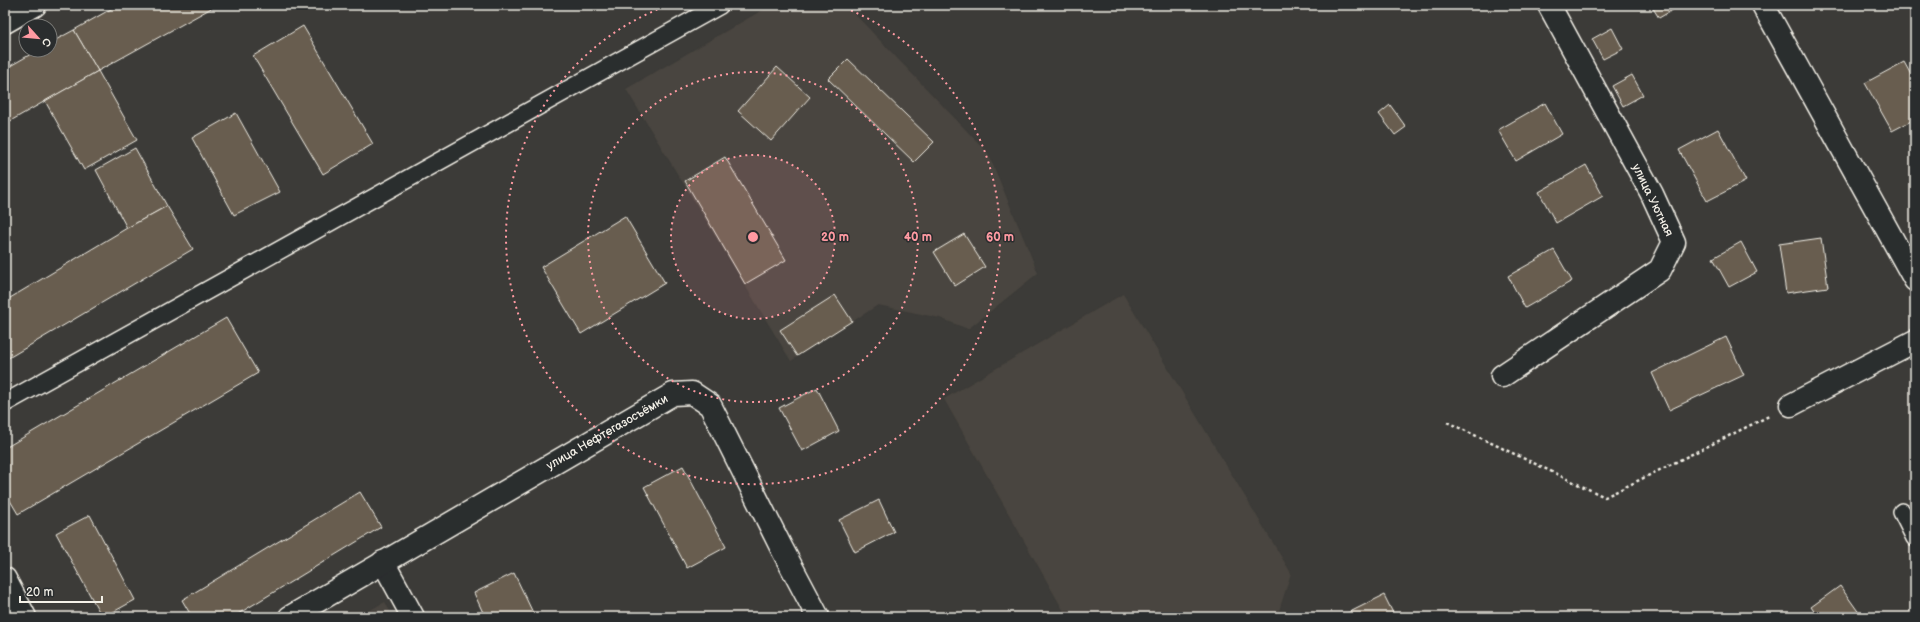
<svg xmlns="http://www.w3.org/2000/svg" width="1920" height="622" viewBox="0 0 1920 622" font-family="'Balsamiq Sans',sans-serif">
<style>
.built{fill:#49453f}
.building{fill:#675d4f;stroke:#f4f1e8}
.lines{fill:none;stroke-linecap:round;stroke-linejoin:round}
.lane-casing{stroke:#f4f1e8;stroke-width:20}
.street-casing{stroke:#f4f1e8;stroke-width:25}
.path{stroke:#f4f1e8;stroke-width:2.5;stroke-dasharray:3 3;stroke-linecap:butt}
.lane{stroke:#2a2d2e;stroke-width:17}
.street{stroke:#2a2d2e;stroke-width:22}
.ring{fill:none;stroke:#ff9aa2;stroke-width:2;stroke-dasharray:2 4}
.labels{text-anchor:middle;stroke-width:3;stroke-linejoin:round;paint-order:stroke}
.street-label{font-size:12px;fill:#f4f1e8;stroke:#2a2d2e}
.centre{fill:#ff9aa2;stroke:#2a2d2e;stroke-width:2}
.ring-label{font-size:12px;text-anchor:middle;font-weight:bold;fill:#ff9aa2;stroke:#2a2d2e;stroke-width:3;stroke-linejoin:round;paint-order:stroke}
</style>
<rect width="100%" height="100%" fill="#3c3b38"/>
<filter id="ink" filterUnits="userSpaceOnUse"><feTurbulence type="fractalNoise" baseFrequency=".025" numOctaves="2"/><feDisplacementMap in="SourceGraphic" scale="8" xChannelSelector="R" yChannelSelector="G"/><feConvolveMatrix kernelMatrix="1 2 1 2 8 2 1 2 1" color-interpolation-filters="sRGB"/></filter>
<g filter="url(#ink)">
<g class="built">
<polygon points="771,5 846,5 988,153 1038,273 968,329 940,318 878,305 791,361 626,89"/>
<polygon points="1123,294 1291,573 1277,617 1067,617 944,399"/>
<polygon points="385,602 393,617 357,617"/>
</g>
<g class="building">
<polygon points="118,5 217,5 98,71 74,30"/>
<polygon points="1651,5 1681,5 1659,18"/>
<polygon points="303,26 373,144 323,174 253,56"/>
<polygon points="1612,28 1623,49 1603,59 1592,39"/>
<polygon points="74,30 98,71 5,124 5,69 38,50 50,50 50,43"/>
<polygon points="848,59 934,142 914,162 828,79"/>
<polygon points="1904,62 1915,82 1915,119 1892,131 1865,83"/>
<polygon points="777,67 810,97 771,141 738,111"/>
<polygon points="98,71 137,140 84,170 45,101"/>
<polygon points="1632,75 1643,95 1623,106 1612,86"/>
<polygon points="1545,103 1562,134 1516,161 1498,130"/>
<polygon points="1390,105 1406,127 1395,135 1379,114"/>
<polygon points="236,113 280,192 234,215 192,138"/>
<polygon points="1718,129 1746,181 1707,201 1679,150"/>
<polygon points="135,148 167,206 127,228 96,170"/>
<polygon points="725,157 786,260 745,284 685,181"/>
<polygon points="1586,165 1603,196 1556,223 1539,192"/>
<polygon points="167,206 193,249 5,360 5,301 127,228"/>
<polygon points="625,216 665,283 581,334 541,267"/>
<polygon points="964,234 985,267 955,286 934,252"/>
<polygon points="1821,238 1828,287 1786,293 1779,244"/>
<polygon points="1741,242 1757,272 1729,287 1713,258"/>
<polygon points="1554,250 1572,281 1525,308 1508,276"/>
<polygon points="835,295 852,321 797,356 780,330"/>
<polygon points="226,318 258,373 18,514 5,492 5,448"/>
<polygon points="1726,337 1744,375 1669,410 1652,373"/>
<polygon points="817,388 839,431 802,451 779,408"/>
<polygon points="683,466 726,547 687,568 644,487"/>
<polygon points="360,492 381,527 233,617 192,617 182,600"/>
<polygon points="879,500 894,532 855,552 839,520"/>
<polygon points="90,515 135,600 104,617 102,617 56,533"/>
<polygon points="514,573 535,617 485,617 474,593"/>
<polygon points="1840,586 1862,617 1818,617 1811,607"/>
<polygon points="1384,595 1395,617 1340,617"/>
</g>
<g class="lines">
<defs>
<g id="lane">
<polyline points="5,403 720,5"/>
<polyline points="1902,512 1915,538"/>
</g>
<g id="street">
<polyline points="1763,5 1915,280"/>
<polyline points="5,22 35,5"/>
<polyline points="1502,376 1660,270 1674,242 1652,194 1549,5"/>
<polyline points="1791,405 1915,341"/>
<polyline points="383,562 413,617"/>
<polyline points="5,579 25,617"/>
<polyline points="290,617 673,394 692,393 710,405 781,547 818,617"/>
</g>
</defs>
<use href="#lane" class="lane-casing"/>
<use href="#street" class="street-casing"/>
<polyline class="path" points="1447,422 1605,497 1769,416"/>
<use href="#lane" class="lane"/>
<use href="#street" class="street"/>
</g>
</g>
<circle cx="753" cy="237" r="82" fill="#ff9aa2" fill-opacity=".12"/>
<g class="ring">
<circle cx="753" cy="237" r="82"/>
<circle cx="753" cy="237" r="165"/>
<path d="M840 6A247 247 0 1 1 666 6"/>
</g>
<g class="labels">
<g class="street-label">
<text transform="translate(1653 200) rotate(64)" y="4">улица Уютная</text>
<text transform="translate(607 432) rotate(-30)" y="4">улица Нефтегазосъёмки</text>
</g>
</g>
<circle cx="753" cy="237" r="6" class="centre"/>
<g class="ring-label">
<text x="835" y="241">20 m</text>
<text x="918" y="241">40 m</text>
<text x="1000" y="241">60 m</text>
</g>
<rect width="1920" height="622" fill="none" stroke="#2a2d2e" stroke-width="20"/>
<rect x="10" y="10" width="1900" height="602" fill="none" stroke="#f4f1e8" stroke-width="1.5" filter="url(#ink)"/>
<g transform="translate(38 38) rotate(117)"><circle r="19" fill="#2a2d2e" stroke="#7b7b78"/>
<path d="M0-3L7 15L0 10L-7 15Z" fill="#ff9aa2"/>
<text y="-6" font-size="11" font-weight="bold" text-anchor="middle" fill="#f4f1e8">С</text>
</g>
<path d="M20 596v6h82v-6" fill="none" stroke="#f4f1e8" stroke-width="2"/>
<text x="26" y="596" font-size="12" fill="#f4f1e8" stroke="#2a2d2e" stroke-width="3" paint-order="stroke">20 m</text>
</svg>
